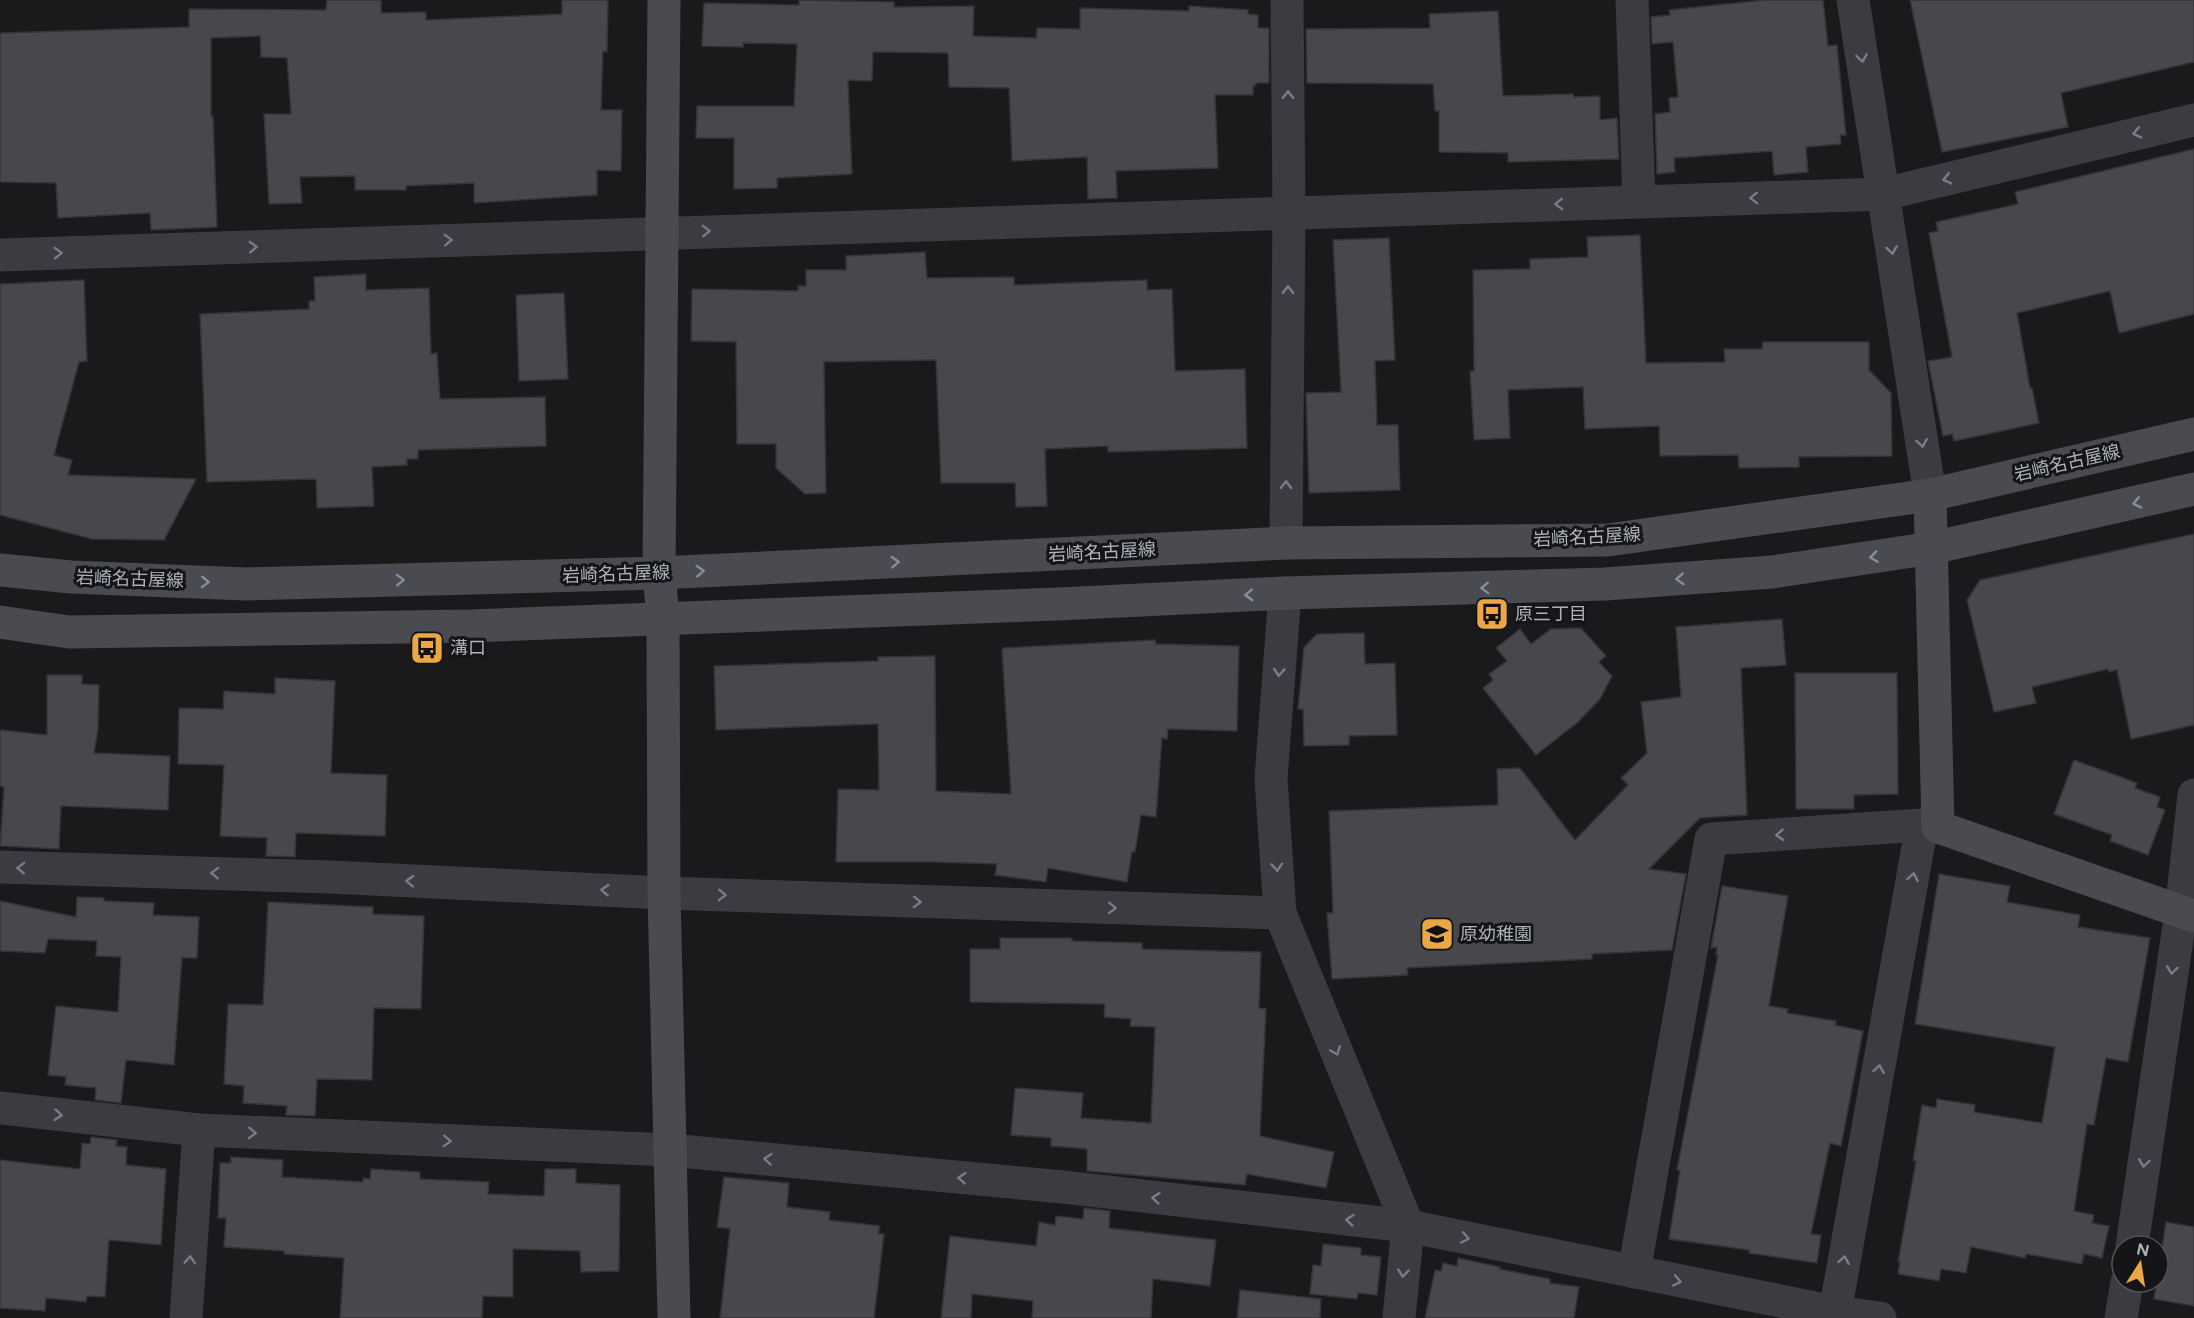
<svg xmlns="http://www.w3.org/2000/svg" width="2194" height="1318" viewBox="0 0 2194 1318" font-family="Figtree,'Noto Sans JP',sans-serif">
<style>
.building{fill:#47484c;stroke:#343438;stroke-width:1.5}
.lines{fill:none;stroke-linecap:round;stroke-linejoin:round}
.street{stroke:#3b3c41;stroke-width:33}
.secondary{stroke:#494b51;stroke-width:33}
.oneway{stroke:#7a7d84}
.oneway2{stroke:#8a8e96}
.labels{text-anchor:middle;stroke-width:6;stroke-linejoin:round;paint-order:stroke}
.street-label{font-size:18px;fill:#adb2bb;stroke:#151517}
.poi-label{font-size:18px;fill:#adb2bb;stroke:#151517;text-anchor:start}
</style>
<rect width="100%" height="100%" fill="#1a1a1c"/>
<g class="building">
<polygon points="327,0 381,0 381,13 426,12 426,20 562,14 562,0 608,0 607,52 603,51 601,110 622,110 621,171 597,170 597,195 474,203 474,183 406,186 406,190 355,190 355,176 300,177 302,203 269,204 264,114 291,114 287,58 261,57 260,36 211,38 211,116 213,116 217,227 151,230 150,213 58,218 56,183 0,182 0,33 189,27 189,9 326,10"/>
<polygon points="799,0 894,2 894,7 974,6 973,36 1036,38 1037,28 1080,29 1080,8 1189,11 1189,6 1248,10 1248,14 1258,15 1258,28 1269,28 1269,83 1256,83 1256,86 1253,86 1253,95 1215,95 1218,168 1116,171 1117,198 1088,199 1087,157 1012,161 1009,88 949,87 948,53 873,52 872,81 848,80 852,174 777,178 777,188 734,189 734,138 696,138 697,106 794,106 797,44 743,43 743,47 702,46 704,3 799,5"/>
<polygon points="1765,0 1823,0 1828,46 1837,45 1846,135 1840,135 1841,144 1806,147 1808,172 1774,175 1772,151 1674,158 1675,172 1657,174 1655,114 1670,112 1669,98 1678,97 1673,42 1652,44 1651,17 1670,15 1669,10"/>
<polygon points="1910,0 2194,0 2194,62 2061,93 2068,127 1942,152"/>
<polygon points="1498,11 1503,96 1573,94 1574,97 1600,96 1600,120 1617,118 1619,159 1508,162 1508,153 1439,152 1439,111 1435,111 1433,84 1307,83 1306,29 1430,28 1429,14"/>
<polygon points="2194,149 2194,314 2119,333 2110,291 2017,313 2030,388 2032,388 2039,423 1954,441 1952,434 1943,436 1928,361 1952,357 1929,233 1938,231 1936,222 2018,204 2015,192"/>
<polygon points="1640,235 1646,363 1725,362 1724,349 1762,349 1763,342 1869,342 1869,370 1891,393 1892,456 1799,457 1799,467 1739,468 1738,455 1660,456 1659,426 1585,429 1583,387 1508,390 1510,438 1474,440 1470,371 1474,371 1473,270 1530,269 1530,259 1588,257 1587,237"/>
<polygon points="1389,238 1395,360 1375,361 1377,425 1398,425 1400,490 1309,493 1306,393 1341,392 1333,240"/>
<polygon points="925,252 927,278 1014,277 1014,285 1147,280 1147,290 1172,289 1175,371 1245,369 1247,448 1108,452 1108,446 1045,449 1047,506 1016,507 1015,483 941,483 936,360 824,362 826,493 805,494 776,468 776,444 737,444 736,342 691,341 692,289 798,291 798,286 806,286 806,270 846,270 846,256"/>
<polygon points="366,274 366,290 429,288 431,354 437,353 440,399 545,397 546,446 418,450 418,459 407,459 407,465 372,467 374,506 317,508 316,479 207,482 200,314 309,309 309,301 315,301 314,277"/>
<polygon points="84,280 87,361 79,362 54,455 72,460 68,475 196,479 164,540 92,539 0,515 0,284"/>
<polygon points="564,293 568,379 519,381 516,295"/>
<polygon points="2194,534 2194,725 2131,739 2117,670 2109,672 2108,669 2032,687 2036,703 1994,712 1967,600 1980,580"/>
<polygon points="1782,619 1786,665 1741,668 1747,815 1700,818 1649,869 1686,874 1672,950 1592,954 1592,959 1407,968 1408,975 1332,979 1327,913 1333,913 1329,811 1498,805 1497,769 1520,768 1575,840 1628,785 1621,778 1647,753 1641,702 1681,697 1676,627"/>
<polygon points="1581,628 1606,656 1599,662 1612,676 1600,699 1578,722 1536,755 1483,688 1493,680 1489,674 1507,661 1496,648 1520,629 1531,644 1551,629"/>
<polygon points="1364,633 1365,664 1395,663 1397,735 1349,736 1349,745 1304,746 1303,709 1298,709 1304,647 1317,634"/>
<polygon points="1155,640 1156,644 1239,646 1237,731 1168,729 1167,739 1162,738 1156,817 1141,815 1135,852 1132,852 1127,882 1048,868 1046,882 995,875 997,864 933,862 836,862 838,789 879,790 878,724 716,730 714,666 878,661 878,657 935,656 936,791 1011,794 1002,650 1004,648"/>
<polygon points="1795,673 1897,673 1898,794 1854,795 1854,809 1796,809"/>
<polygon points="47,675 82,675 82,684 99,685 98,729 94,753 170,756 168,810 61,806 59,849 0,846 4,787 0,786 0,730 47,735"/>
<polygon points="275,678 335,681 331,773 387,775 385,836 296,833 295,857 266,856 267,838 220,836 224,765 178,764 179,708 223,709 224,691 275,694"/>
<polygon points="2074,760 2137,783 2135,788 2160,797 2157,807 2165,810 2148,855 2110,841 2112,835 2054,814"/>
<polygon points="1939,874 2010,886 2007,902 2080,915 2078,927 2150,938 2128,1062 2106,1058 2094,1125 2087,1124 2074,1211 2094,1215 2092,1223 2109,1226 2102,1258 2084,1254 2082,1264 2026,1254 2025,1258 1971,1247 1966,1273 1941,1269 1939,1281 1898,1274 1900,1262 1898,1262 1916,1161 1913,1161 1922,1105 1936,1108 1937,1099 1975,1105 1974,1112 2042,1123 2055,1047 1915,1024"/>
<polygon points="1722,886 1788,896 1769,1006 1788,1009 1787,1013 1836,1021 1835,1025 1863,1031 1841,1146 1830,1143 1811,1234 1821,1235 1817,1263 1749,1253 1749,1250 1669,1239 1680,1170 1677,1170 1718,955 1716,955 1717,947 1711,948"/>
<polygon points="77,897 104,898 104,901 154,903 153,915 199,917 197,958 182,958 174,1065 126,1060 121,1103 95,1100 96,1088 65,1085 66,1077 48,1075 56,1006 118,1012 121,957 96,956 97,941 48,939 45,953 0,951 0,901 76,917"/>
<polygon points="268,902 373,907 373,914 424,916 421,1009 374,1008 372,1080 317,1079 315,1116 286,1115 287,1106 243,1103 244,1086 224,1084 228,1004 263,1005"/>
<polygon points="1000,938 1072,938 1072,941 1142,943 1142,949 1261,952 1259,1008 1266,1009 1260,1136 1334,1152 1326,1188 1247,1174 1245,1185 1087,1171 1087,1149 1051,1146 1051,1138 1011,1135 1015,1088 1083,1093 1081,1118 1151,1123 1155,1027 1130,1026 1131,1019 1104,1017 1105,1004 970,1002 970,949 1000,949"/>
<polygon points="91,1137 117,1140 116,1146 127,1147 126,1165 166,1169 161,1245 109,1240 105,1297 87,1296 86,1302 46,1298 45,1311 0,1308 0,1160 80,1169 82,1143 90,1144"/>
<polygon points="231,1157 283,1160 282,1177 363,1182 363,1178 370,1179 371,1169 420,1172 420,1179 489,1182 488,1194 544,1196 545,1169 576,1169 576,1183 620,1185 619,1271 581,1272 580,1251 513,1249 513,1297 483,1296 482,1318 340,1318 344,1258 284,1254 284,1251 224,1247 226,1218 218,1218 220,1163 231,1163"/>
<polygon points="724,1177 789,1183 787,1207 830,1212 829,1220 880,1226 878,1234 884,1234 874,1318 720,1318 730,1229 717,1227"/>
<polygon points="1084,1208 1110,1211 1109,1228 1216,1240 1210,1286 1153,1279 1151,1318 1032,1318 1033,1301 972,1294 971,1318 941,1318 950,1236 1036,1246 1039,1222 1055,1225 1056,1216 1083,1219"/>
<polygon points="2166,1222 2194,1227 2194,1306 2154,1299"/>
<polygon points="1323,1244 1361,1248 1361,1255 1381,1257 1377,1295 1358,1293 1357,1299 1310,1294 1313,1265 1321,1266"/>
<polygon points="1458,1258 1500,1267 1499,1269 1550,1279 1550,1283 1579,1287 1574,1318 1425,1318 1435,1270 1441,1271 1443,1263 1457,1266"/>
<polygon points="1240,1290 1321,1299 1320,1318 1237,1318"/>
</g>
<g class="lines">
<g class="street">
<polyline points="1632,0 1639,201"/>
<polyline points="1853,0 1930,495"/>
<polyline points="0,255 1884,194 2194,120"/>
<polyline points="1286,543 1289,212 1287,0"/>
<polyline points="1285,593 1271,778 1280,913 1408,1226 1399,1318"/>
<polyline points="0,867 330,877 664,893 1280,913"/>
<polyline points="0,1108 199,1130 670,1150 1063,1187 1408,1226 1835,1312 1880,1318"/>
<polyline points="2132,1246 2181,912 2194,795"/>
<polyline points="1634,1272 1711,839 1922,825 1834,1318"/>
<polyline points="186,1318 199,1130"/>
<polyline points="2121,1318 2127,1282"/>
</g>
<g class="secondary">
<polyline points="664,0 659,573 663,619 664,893 674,1318"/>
<polyline points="1930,495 1938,827 2194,916"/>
<polyline points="0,570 71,577 246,584 659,573 1286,543 1608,540 1930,495 2194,434"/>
<polyline points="0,622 69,632 471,626 1058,604 1285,593 1605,584 1772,572 1932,548 2194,489"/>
</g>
</g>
<defs><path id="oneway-chevron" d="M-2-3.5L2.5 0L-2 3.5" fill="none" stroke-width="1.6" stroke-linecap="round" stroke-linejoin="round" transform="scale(1.5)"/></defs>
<g class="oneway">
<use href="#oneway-chevron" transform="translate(1862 58) rotate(81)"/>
<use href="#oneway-chevron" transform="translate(1288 95) rotate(-90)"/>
<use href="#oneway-chevron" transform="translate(2137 133) rotate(167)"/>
<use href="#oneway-chevron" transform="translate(1947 179) rotate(167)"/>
<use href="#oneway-chevron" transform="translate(1754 198) rotate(178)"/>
<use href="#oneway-chevron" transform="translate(1559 204) rotate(178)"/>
<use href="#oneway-chevron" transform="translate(706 231) rotate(-2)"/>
<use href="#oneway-chevron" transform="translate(448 240) rotate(-2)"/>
<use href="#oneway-chevron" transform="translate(253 247) rotate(-2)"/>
<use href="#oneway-chevron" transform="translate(1892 250) rotate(81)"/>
<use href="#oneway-chevron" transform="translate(58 253) rotate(-2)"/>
<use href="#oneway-chevron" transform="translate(1288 290) rotate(-89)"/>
<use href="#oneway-chevron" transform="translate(1922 443) rotate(81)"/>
<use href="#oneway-chevron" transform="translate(1286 485) rotate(-89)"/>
<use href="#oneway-chevron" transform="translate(1279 672) rotate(94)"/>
<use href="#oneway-chevron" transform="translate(1780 835) rotate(176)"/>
<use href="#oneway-chevron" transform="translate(1277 867) rotate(86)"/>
<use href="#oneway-chevron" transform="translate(21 868) rotate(-178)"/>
<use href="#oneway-chevron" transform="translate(215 873) rotate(-178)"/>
<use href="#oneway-chevron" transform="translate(1913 877) rotate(-80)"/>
<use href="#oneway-chevron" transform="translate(410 881) rotate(-177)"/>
<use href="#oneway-chevron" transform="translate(605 890) rotate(-177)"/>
<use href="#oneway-chevron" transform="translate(722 895) rotate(2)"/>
<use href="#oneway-chevron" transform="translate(917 902) rotate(2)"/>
<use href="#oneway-chevron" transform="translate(1112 908) rotate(2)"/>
<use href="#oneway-chevron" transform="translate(2172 970) rotate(98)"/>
<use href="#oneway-chevron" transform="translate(1336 1051) rotate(68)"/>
<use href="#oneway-chevron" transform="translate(1879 1069) rotate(-80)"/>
<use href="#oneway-chevron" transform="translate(58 1115) rotate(6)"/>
<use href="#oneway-chevron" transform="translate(252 1133) rotate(2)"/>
<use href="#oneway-chevron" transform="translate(447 1141) rotate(2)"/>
<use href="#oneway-chevron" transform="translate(768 1159) rotate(-175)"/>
<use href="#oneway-chevron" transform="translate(2144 1163) rotate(98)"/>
<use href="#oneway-chevron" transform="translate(962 1178) rotate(-175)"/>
<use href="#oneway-chevron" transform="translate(1156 1198) rotate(-174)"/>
<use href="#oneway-chevron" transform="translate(1350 1220) rotate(-174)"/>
<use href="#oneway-chevron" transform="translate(1465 1238) rotate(11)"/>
<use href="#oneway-chevron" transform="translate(190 1260) rotate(-86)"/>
<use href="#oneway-chevron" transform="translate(1844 1260) rotate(-80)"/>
<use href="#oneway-chevron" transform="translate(1403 1273) rotate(96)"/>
<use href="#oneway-chevron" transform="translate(1677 1281) rotate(11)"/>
</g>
<g class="oneway2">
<use href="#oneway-chevron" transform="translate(2137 503) rotate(167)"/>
<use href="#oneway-chevron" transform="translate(1874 557) rotate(172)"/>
<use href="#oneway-chevron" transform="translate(895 562) rotate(-3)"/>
<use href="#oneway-chevron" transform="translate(700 571) rotate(-3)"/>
<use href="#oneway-chevron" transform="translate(1680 579) rotate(176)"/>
<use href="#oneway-chevron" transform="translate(400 580) rotate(-2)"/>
<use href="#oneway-chevron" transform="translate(205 582) rotate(2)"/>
<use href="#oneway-chevron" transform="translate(1485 588) rotate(178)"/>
<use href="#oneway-chevron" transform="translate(1249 595) rotate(177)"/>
</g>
<defs>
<symbol id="bus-square" viewBox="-11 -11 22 22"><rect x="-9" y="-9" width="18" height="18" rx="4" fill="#eaa744" stroke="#151517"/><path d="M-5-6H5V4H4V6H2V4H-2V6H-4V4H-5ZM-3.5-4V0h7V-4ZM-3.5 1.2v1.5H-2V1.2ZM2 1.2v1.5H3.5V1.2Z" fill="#111"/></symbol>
<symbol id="school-square" viewBox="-11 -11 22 22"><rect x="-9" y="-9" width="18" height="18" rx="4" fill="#eaa744" stroke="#151517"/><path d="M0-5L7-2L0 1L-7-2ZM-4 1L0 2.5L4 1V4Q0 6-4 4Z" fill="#111"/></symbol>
</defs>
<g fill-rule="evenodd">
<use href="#bus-square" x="1473" y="595" width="38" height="38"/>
<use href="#bus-square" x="408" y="629" width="38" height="38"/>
<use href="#school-square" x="1418" y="915" width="38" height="38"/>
</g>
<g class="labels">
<g class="street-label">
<text transform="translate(2067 463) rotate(-13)" y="6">岩崎名古屋線</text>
<text transform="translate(1587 537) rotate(-3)" y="6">岩崎名古屋線</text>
<text transform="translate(1102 552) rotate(-3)" y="6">岩崎名古屋線</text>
<text transform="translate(616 574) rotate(-2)" y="6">岩崎名古屋線</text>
<text transform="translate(130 579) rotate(2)" y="6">岩崎名古屋線</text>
</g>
<g class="poi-label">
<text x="1515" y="620">原三丁目</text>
<text x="450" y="654">溝口</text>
<text x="1460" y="940">原幼稚園</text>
</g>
</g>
<g transform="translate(2140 1264) rotate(12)"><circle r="28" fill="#151517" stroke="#525459" stroke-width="1.5"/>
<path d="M0-4.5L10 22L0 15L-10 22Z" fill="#eaa744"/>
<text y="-9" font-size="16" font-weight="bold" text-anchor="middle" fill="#adb2bb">N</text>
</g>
</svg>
